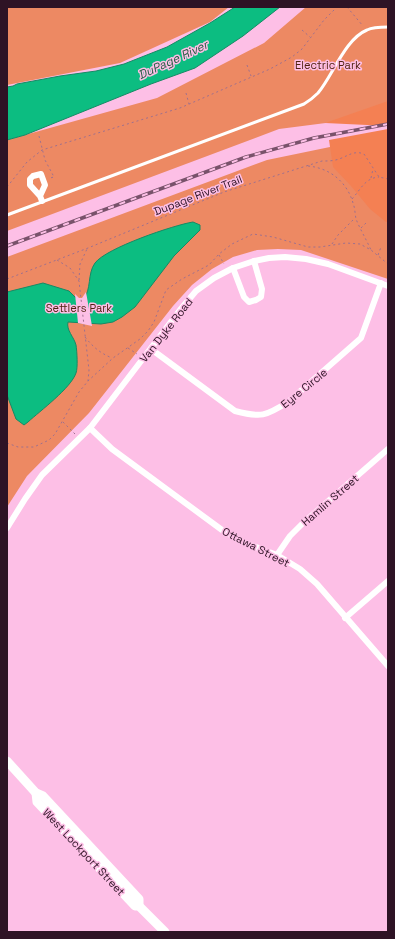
<svg xmlns="http://www.w3.org/2000/svg" width="395" height="939" viewBox="0 0 395 939" font-family="'Space Grotesk',sans-serif">
<style>
.green{fill:#ed8963}
.forest{fill:#f48053}
.water{fill:#0cbd81;stroke:#168a65}
.pier{fill:#fdbfe6}
.lines{fill:none;stroke-linecap:round;stroke-linejoin:round}
.path{stroke:#9e708e;stroke-width:1;stroke-dasharray:2 3;stroke-linecap:butt}
.lane{stroke:#fff;stroke-width:3}
.street{stroke:#fff;stroke-width:6}
.primary{stroke:#fff;stroke-width:9}
.rail-casing{stroke:#79526b;stroke-width:3.5}
.rail{stroke:#fdbfe6;stroke-width:2;stroke-dasharray:6;stroke-linecap:butt}
.labels{text-anchor:middle;stroke-width:3;stroke-linejoin:round;paint-order:stroke}
.park-label{font-size:11px;fill:#512311;stroke:#fdbfe6}
.street-label{font-size:11px;fill:#2e1325;stroke:#fdbfe6}
.water-label{font-size:12px;font-style:italic;fill:#255e44;stroke:#fdbfe6}
</style>
<rect width="100%" height="100%" fill="#fdbfe6"/>
<g class="green">
<polygon points="7,7 229,7 210,22 120,63 7,85"/>
<polygon points="306,7 388,7 388,115 279,129 7,231 7,140 157,98 264,43"/>
<polygon points="388,135 388,279 301,250 278,249 257,250 233,257 212,269 192,285 173,306 89,413 27,476 7,507 7,257 267,160"/>
</g>
<g class="forest">
<polygon points="388,101 388,126 325,123"/>
<polygon points="388,129 388,222 386,222 370,209 351,186 333,167 329,140"/>
</g>
<g class="water">
<polygon points="235,7 280,7 243,36 195,68 151,84 25,135 7,140 7,87 13,86 17,84 60,76 96,71 124,64 167,47 210,23"/>
<path d="M193 222 200 225V230L174 256 135 307 122 317 113 322 101 324 68 322C66 330 74 337 76 345 77 351 78 368 76 373 71 388 40 411 28 422L24 425 16 419 7 395V292L43 283 69 291 78 300H83C92 289 87 274 95 263 106 248 174 225 193 222Z"/>
</g>
<polygon class="pier" points="86,292 92,326 78,323 75,294 79,298 82,298"/>
<g class="lines">
<g class="path">
<polyline points="347,7 363,26"/>
<polyline points="302,30 310,37"/>
<polyline points="247,65 251,76"/>
<polyline points="186,93 189,104"/>
<polyline points="39,136 45,160 54,177 50,178"/>
<path d="M308 166C330 168 347 182 353 203 355 208 355 214 356 219 360 229 366 239 371 250"/>
<polyline points="371,178 373,169"/>
<polyline points="7,187 27,162 42,150 180,108 270,69 292,57 302,49 324,20 337,7"/>
<path d="M352 199C361 189 365 178 379 177"/>
<polyline points="361,228 366,223"/>
<polyline points="332,244 338,235 355,218"/>
<polyline points="219,255 224,264"/>
<polyline points="378,255 381,247"/>
<polyline points="57,260 70,268 79,281 89,370 88,381"/>
<path d="M7 279 88 248 224 192 322 161C328 161 334 161 339 159 348 156 354 150 364 154L379 177 388 179"/>
<polyline points="79,280 80,264 87,249"/>
<path d="M85 337C93 347 100 353 112 358"/>
<polyline points="128,348 137,354"/>
<polyline points="63,422 75,434"/>
<polyline points="7,443 18,447 34,447 49,440 55,434 79,392 88,381 113,358 140,339 148,331 154,322 166,290 182,279 209,265 219,254 232,244 253,234 273,237 308,247 320,247 346,243 360,244 371,250 388,264"/>
</g>
<path class="lane" d="M7 215 304 104C309 101 314 97 318 93 333 75 345 39 367 30 373 27 381 27 388 27"/>
<g class="street">
<polyline points="40,196 30,185 30,179 33,176 41,174 45,185 40,196 42,201"/>
<polyline points="233,268 244,297 249,302 256,300 261,297 262,289 254,261"/>
<path d="M151 349 235 411C261 418 266 416 288 402L361 338 381 283"/>
<polyline points="90,428 112,449 222,530 240,541 277,555 300,569 317,584 388,666"/>
<polyline points="7,528 25,499 42,475 90,428 180,310 196,291 214,278 233,268 254,261 269,258 285,257 306,259 328,264 388,286"/>
<polyline points="277,555 290,536 302,524 388,449"/>
<polyline points="345,618 388,581"/>
</g>
<g class="primary">
<polyline points="7,761 36,793 43,796 139,899 139,906"/>
<polyline points="36,793 37,802 135,906 139,906 165,932"/>
</g>
<defs>
<polyline id="rail" points="7,246 246,157 314,138 388,124"/>
</defs>
<use href="#rail" class="rail-casing"/>
<use href="#rail" class="rail"/>
</g>
<g class="labels">
<g class="park-label">
<text x="328" y="69">Electric Park</text>
<text x="79" y="312">Settlers Park</text>
</g>
<g class="street-label">
<text transform="translate(198 195) rotate(-21)" y="4">Dupage River Trail</text>
<text transform="translate(166 330) rotate(-52)" y="4">Van Dyke Road</text>
<text transform="translate(304 388) rotate(-39)" y="4">Eyre Circle</text>
<text transform="translate(330 500) rotate(-41)" y="4">Hamlin Street</text>
<text transform="translate(256 547) rotate(27)" y="4">Ottawa Street</text>
<text transform="translate(84 852) rotate(47)" y="4">West Lockport Street</text>
</g>
<g class="water-label">
<text transform="translate(173 60) rotate(-25)" y="4">DuPage River</text>
</g>
</g>
<rect width="395" height="939" fill="none" stroke="#2e1325" stroke-width="16"/>
</svg>
